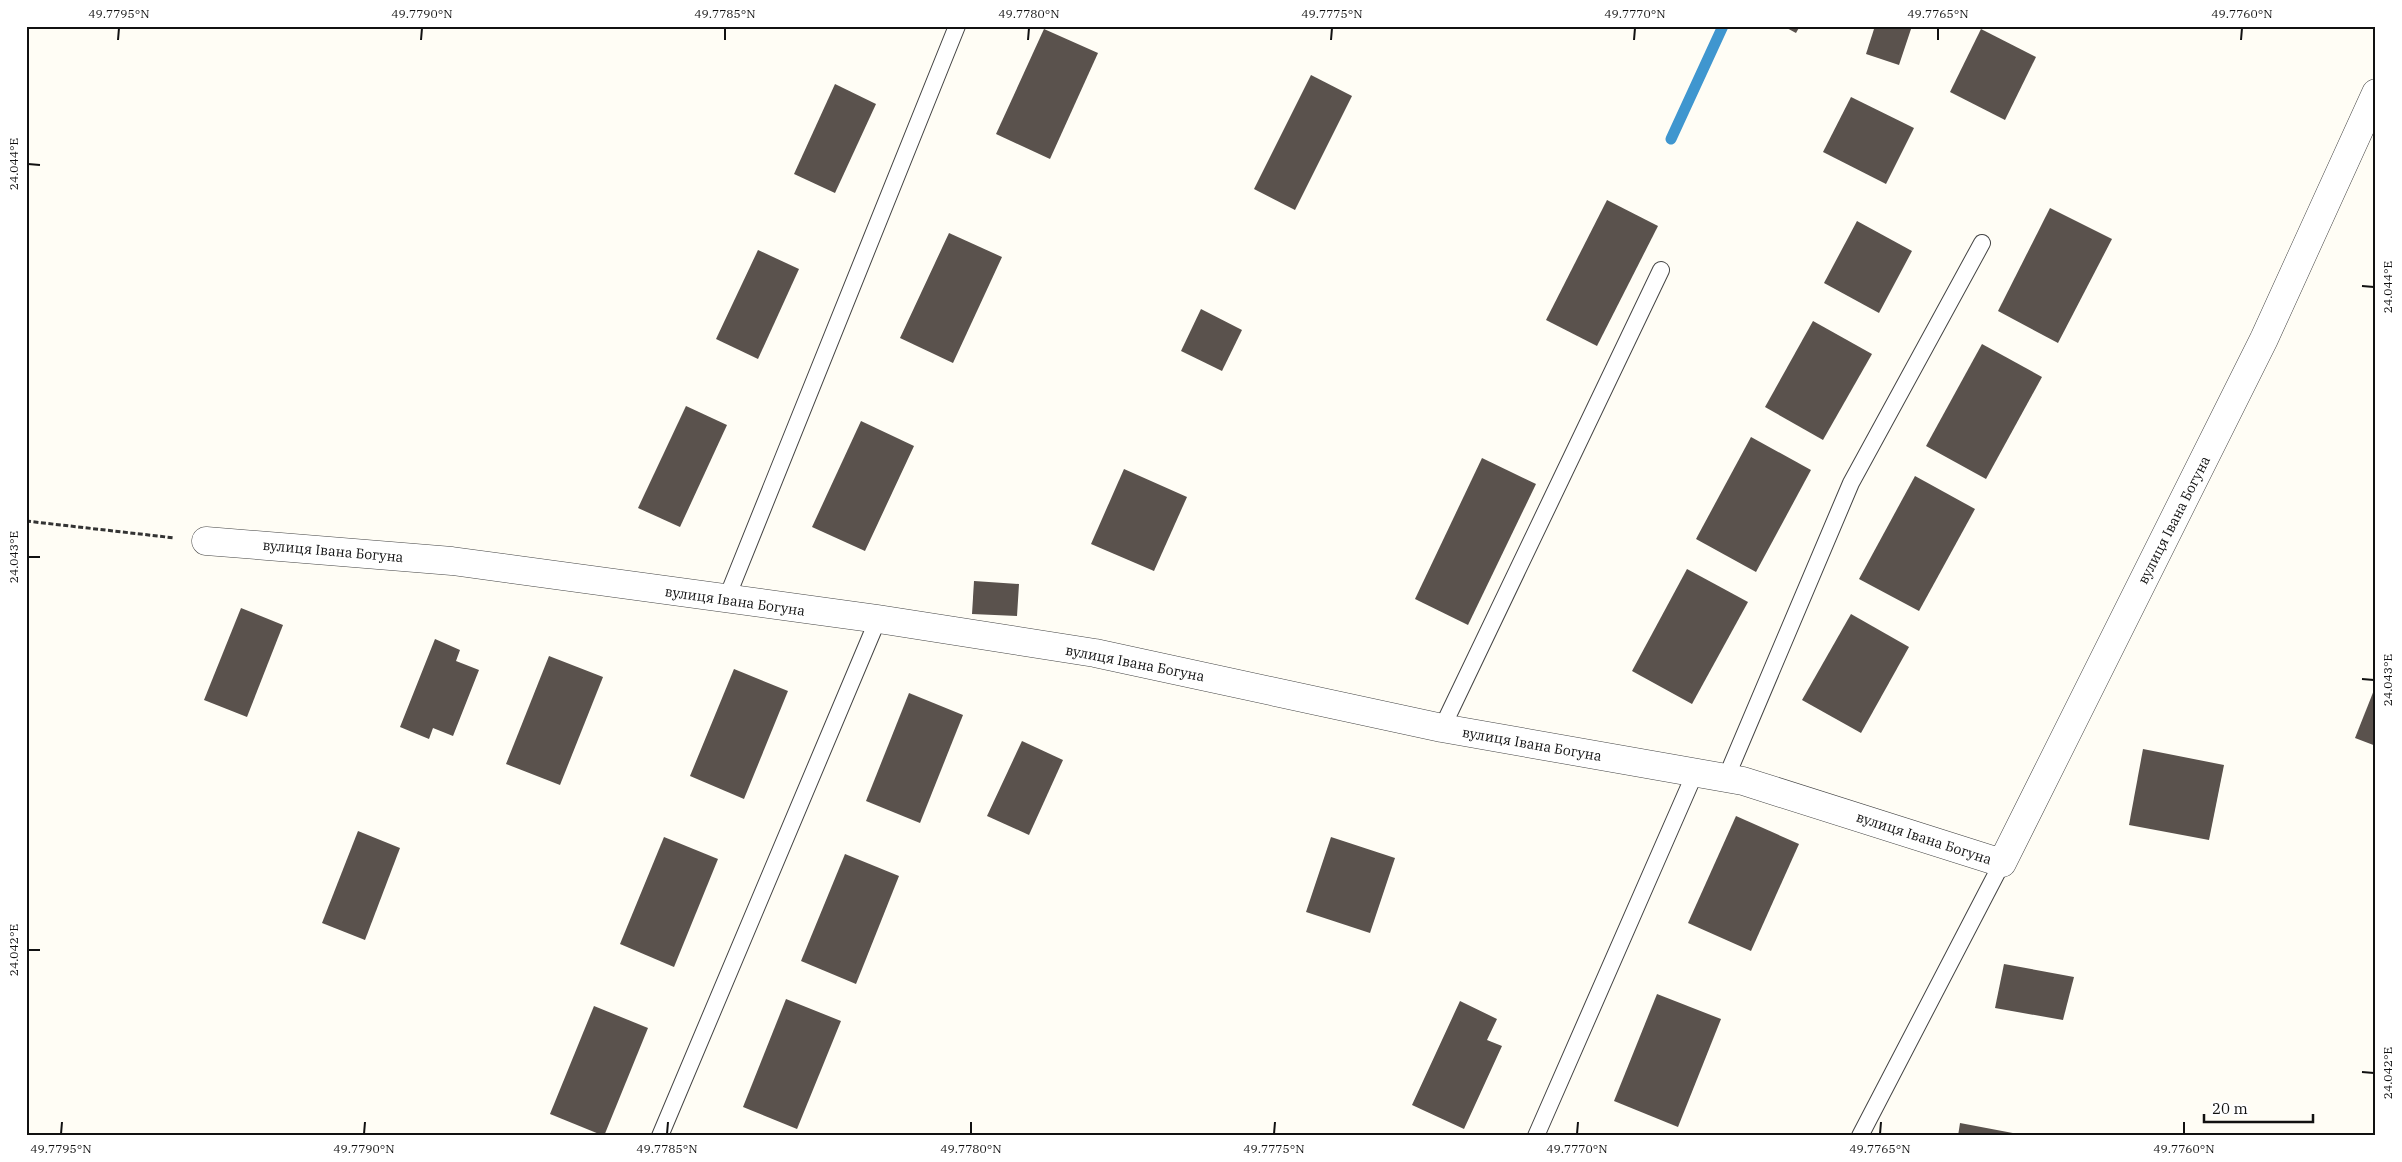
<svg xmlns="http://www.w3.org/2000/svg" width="2402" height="1162" viewBox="0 0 2402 1162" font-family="'IBM Plex Serif',serif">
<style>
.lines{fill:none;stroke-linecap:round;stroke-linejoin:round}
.stream{stroke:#3f96cf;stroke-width:11}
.building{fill:#5a524d}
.service-casing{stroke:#444;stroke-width:18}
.minor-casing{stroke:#444;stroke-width:29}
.path{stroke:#333;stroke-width:3;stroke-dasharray:5 2.5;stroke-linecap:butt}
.service{stroke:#fff;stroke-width:16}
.minor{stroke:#fff;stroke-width:28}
.ticks{fill:none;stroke:#111;stroke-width:2}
.labels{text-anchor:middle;stroke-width:5;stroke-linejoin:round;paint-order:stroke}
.street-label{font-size:14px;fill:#111;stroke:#fff}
.neatline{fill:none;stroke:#111;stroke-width:2}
.ticks-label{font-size:12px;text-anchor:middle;fill:#111}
</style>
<rect width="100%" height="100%" fill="#fffdf5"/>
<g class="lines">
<polyline class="stream" points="1671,139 1723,26"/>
</g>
<g class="building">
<polygon points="1783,26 1800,26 1796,33"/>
<polygon points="1875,26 1912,26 1899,65 1866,54"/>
<polygon points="1044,29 1098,53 1050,159 996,134"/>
<polygon points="1981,29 2036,57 2005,120 1950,92"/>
<polygon points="1311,75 1352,96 1295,210 1254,189"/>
<polygon points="835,84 876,104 835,193 794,174"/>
<polygon points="1851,97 1914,128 1886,184 1823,152"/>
<polygon points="1607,200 1658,226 1597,346 1546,320"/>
<polygon points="2050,208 2112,239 2058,343 1998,311"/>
<polygon points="1857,221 1912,251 1879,313 1824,283"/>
<polygon points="949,233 1002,257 953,363 900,338"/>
<polygon points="758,250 799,269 758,359 716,339"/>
<polygon points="1201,309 1242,330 1222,371 1181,351"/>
<polygon points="1813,321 1872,354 1823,440 1765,407"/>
<polygon points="1982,344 2042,377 1986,479 1926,446"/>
<polygon points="686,406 727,425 680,527 638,508"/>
<polygon points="861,421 914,446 865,551 812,527"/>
<polygon points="1751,437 1811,470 1756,572 1696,539"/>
<polygon points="1482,458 1536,484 1468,625 1415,599"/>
<polygon points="1124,469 1187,497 1154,571 1091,544"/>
<polygon points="1915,476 1975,509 1919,611 1859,579"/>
<polygon points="1687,569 1748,602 1692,704 1632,671"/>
<polygon points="974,581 1019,584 1017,616 972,614"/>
<polygon points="241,608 283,625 247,717 204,700"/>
<polygon points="1851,614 1909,647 1861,733 1802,700"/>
<polygon points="435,639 460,650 456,661 479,670 453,736 433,728 429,739 400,727"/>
<polygon points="549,656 603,677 560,785 506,764"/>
<polygon points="734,669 788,691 744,799 690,776"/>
<polygon points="2376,685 2376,746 2355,738"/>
<polygon points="909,693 963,715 920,823 866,801"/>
<polygon points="1022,741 1063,760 1029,835 987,816"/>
<polygon points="2143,749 2224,765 2209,840 2129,825"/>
<polygon points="1736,816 1799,844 1751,951 1688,923"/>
<polygon points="358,831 400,848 365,940 322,923"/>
<polygon points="664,837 718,859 674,967 620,944"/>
<polygon points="1331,837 1395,858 1370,933 1306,912"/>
<polygon points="845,854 899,876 856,984 801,961"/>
<polygon points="2004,964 2074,977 2063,1020 1995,1008"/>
<polygon points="1657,994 1721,1019 1678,1127 1614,1101"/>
<polygon points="786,999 841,1021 797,1129 743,1107"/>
<polygon points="1460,1001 1497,1019 1487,1040 1502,1046 1464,1129 1412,1105"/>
<polygon points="594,1006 648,1028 604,1136 550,1114"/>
<polygon points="1960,1123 2018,1134 2018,1136 1958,1136"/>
</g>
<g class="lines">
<defs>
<g id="service">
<polyline points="726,600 957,26"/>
<polyline points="1442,728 1661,270"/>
<polyline points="1726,778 1851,483 1982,243"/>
<polyline points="660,1136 878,619"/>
<polyline points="1536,1136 1695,773"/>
<polyline points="1860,1136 2002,863"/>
</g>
<polyline id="minor" points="206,541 452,561 878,619 1095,653 1442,728 1743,781 2002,863 2264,339 2376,93"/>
</defs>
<use href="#service" class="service-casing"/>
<use href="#minor" class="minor-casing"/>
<polyline class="path" points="26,521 175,538"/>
<use href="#service" class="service"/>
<use href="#minor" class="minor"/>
</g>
<path class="ticks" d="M118 40 119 28M421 40 422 28M725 40V28M1028 40 1029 28M1331 40 1332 28M1634 40 1635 28M1938 40V28M2241 40 2242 28M28 164 40 165M2362 286 2374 287M28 557H40M2362 679 2374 680M28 950H40M2362 1072 2374 1073M61 1134 62 1122M364 1134 365 1122M667 1134 668 1122M971 1134V1122M1274 1134 1275 1122M1577 1134 1578 1122M1880 1134 1881 1122M2184 1134V1122"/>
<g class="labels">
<g class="street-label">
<text transform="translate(2174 520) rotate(-63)" y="5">вулиця Івана Богуна</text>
<text transform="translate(333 551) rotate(5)" y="5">вулиця Івана Богуна</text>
<text transform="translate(735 601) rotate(8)" y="5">вулиця Івана Богуна</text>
<text transform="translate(1135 663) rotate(11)" y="5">вулиця Івана Богуна</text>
<text transform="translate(1532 744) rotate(10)" y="5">вулиця Івана Богуна</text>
<text transform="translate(1924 838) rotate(18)" y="5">вулиця Івана Богуна</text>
</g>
</g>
<rect width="2402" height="1162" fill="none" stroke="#ffffff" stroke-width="55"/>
<path d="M2204 1114v8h109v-8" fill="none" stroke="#111111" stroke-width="2.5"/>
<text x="2212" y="1114" font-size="15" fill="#111111" stroke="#ffffff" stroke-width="4" paint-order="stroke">20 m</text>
<rect x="28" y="28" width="2346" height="1106" class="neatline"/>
<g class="ticks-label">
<text x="119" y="18">49.7795°N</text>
<text x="422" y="18">49.7790°N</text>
<text x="725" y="18">49.7785°N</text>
<text x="1029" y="18">49.7780°N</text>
<text x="1332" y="18">49.7775°N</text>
<text x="1635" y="18">49.7770°N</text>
<text x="1938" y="18">49.7765°N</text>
<text x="2242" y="18">49.7760°N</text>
<text transform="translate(14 164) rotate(-90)" y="4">24.044°E</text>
<text transform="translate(2388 287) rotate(-90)" y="4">24.044°E</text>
<text transform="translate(14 557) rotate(-90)" y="4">24.043°E</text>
<text transform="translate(2388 680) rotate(-90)" y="4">24.043°E</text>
<text transform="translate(14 950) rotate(-90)" y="4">24.042°E</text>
<text transform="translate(2388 1073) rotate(-90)" y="4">24.042°E</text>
<text x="61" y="1153">49.7795°N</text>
<text x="364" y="1153">49.7790°N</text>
<text x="667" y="1153">49.7785°N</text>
<text x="971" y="1153">49.7780°N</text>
<text x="1274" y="1153">49.7775°N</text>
<text x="1577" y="1153">49.7770°N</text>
<text x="1880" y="1153">49.7765°N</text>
<text x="2184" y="1153">49.7760°N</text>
</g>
</svg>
